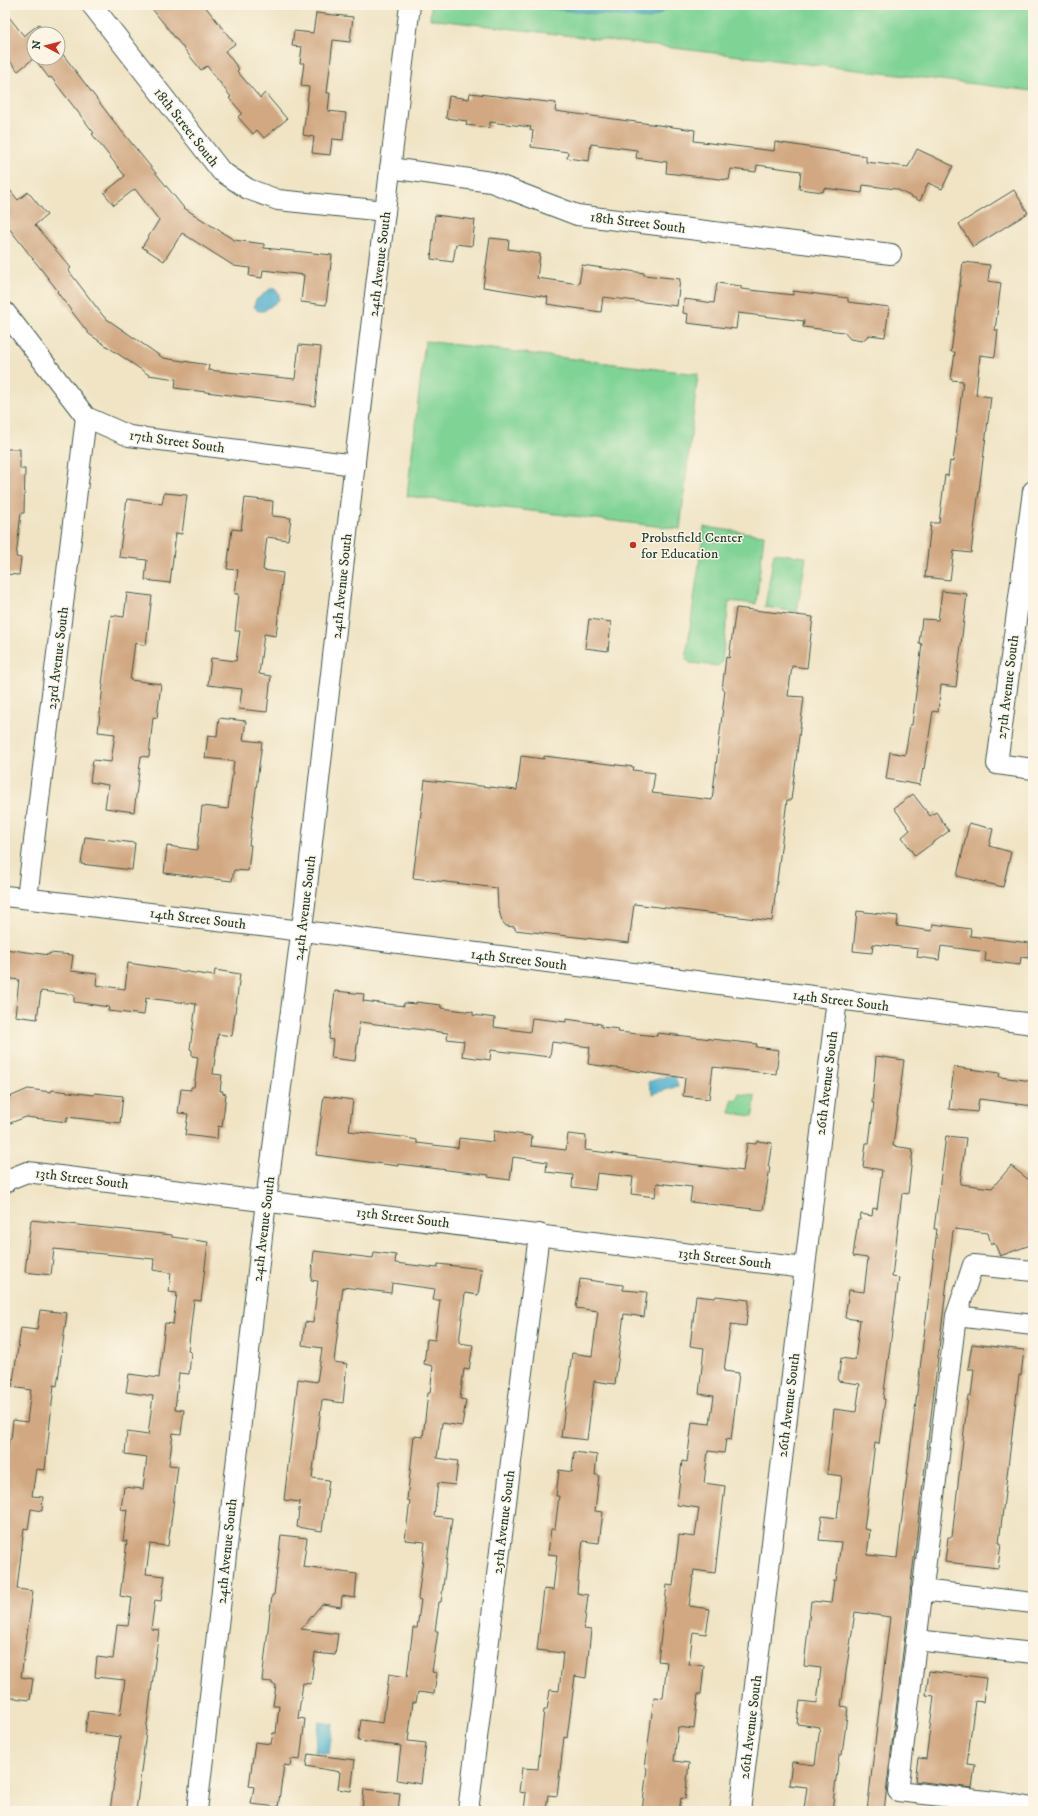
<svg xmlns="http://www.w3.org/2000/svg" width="1038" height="1816" viewBox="0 0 1038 1816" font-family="'IM FELL DW Pica',serif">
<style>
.green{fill:#7fd395;stroke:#4f8864}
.water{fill:#4cb0cb;stroke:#367680}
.building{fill:#d1a882}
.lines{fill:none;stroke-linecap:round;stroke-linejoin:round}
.minor-casing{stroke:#3e564a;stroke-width:22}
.minor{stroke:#fff;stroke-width:20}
.poi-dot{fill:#c8321e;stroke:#fcf5e5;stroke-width:1.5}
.labels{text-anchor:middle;stroke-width:3;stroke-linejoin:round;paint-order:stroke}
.street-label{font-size:14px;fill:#1f3d34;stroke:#fcf5e5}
.poi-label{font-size:14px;fill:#1f3d34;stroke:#fcf5e5;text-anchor:start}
</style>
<rect width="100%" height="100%" fill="#fcf5e5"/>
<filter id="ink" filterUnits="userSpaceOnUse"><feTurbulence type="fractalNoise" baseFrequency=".025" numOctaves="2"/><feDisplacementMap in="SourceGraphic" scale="8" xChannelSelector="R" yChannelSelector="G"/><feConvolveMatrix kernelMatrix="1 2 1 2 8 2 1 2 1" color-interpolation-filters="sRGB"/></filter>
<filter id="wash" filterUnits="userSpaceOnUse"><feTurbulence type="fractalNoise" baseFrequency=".012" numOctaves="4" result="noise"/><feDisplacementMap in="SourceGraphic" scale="16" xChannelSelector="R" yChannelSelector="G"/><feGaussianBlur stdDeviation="0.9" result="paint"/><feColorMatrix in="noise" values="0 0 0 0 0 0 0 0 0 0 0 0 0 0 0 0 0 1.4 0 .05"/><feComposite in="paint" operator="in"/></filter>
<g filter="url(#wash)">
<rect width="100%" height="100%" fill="#f0e4c5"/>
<g class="green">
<polygon points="431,5 1033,5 1033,91 430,19"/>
<polygon points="425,341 698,374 680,529 407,496"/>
<polygon points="704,527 764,535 756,604 729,601 722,662 718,666 690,663 686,658"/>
<polygon points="774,553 806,557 797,612 765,607"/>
<polygon points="739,1094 755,1096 753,1116 730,1113 732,1099 738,1100"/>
</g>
<g class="water">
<polygon points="514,5 666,5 663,12 650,19"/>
<polygon points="270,289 275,289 279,294 279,300 264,311 258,311 254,306 256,300"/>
<polygon points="674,1074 678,1086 653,1094 648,1082"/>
<polygon points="319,1722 333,1724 329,1754 315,1752"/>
</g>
<g id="blocks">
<g class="building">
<polygon points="149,5 204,5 235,44 225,51 239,69 237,71 260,98 265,93 287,119 264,138 257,130 253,134 238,117 242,113 229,98 231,97 207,66 201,70"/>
<polygon points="5,12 24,36 39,24 47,34 34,34 34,58 58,58 58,48 112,119 184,208 234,240 264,244 264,248 332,255 326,305 301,302 304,275 263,270 262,278 249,276 250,268 234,266 182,233 164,261 142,247 159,220 135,189 114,205 104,193 125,176 92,134 94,133 51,77 49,78 34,58 18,71 5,55"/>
<polygon points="316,13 353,17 350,42 333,40 327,93 330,93 328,111 346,113 343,140 332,139 330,155 312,153 314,137 303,135 309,87 301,86 304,63 300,63 302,47 292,46 294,31 313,33"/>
<polygon points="470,93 556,103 555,111 695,130 694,141 774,151 775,142 866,156 866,162 908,167 917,149 953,166 942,189 928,183 920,201 896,189 863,185 862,193 824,188 823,192 799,189 801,171 757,165 756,172 731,169 729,180 666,173 667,162 636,158 637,150 591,144 589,161 567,158 568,152 531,147 533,131 530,130 531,127 490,122 490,128 466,125 467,121 446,118 449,96 469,99"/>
<polygon points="5,184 18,200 28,192 47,215 35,225 71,268 68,270 104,317 163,358 209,365 208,370 295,379 299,345 321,347 315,406 175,388 176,379 149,375 89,334 57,292 58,291 5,223"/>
<polygon points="1014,190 1028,213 973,247 959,224"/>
<polygon points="435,215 475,220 472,246 456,244 453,262 431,259"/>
<polygon points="490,238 509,240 508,249 540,254 537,278 579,284 582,265 623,271 623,270 644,273 644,275 680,279 677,306 603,297 601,312 547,304 548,297 483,287"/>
<polygon points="963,262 990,265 988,281 1001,283 995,330 998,330 995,357 980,355 976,395 991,397 971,553 954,551 950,580 925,577 931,523 939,523 945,475 948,476 950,461 953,462 963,381 951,380 955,352 951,352"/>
<polygon points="717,283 741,286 741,289 793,295 793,291 848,298 848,302 889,307 885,337 869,335 862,341 850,339 844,332 803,327 804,321 738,313 736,329 687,323 688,314 683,313 684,299 714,303"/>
<polygon points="5,449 20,449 20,469 25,469 24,513 21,513 16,557 21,558 19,575 5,574"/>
<polygon points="164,493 187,495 182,534 176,533 170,583 145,580 147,560 119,557 127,499 162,504"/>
<polygon points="245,498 273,501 272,516 291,518 288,540 267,537 263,570 283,573 276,636 264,634 259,674 271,676 267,712 239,709 242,689 208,685 211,658 236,661 240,631 235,631 239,594 235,594 238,570 227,569 232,529 241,530"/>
<polygon points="942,591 967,594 956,687 941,685 938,712 933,711 924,769 923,768 920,785 886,779 890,752 905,755 910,725 912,725 922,644 919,643 922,619 938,620"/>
<polygon points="127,593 152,596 146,645 135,643 130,680 161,684 157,718 153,717 149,757 141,756 134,812 105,808 108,785 90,782 93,760 111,762 115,734 98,732 103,685 102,684 111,615 124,617"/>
<polygon points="736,608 813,617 807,668 792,666 788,696 804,697 791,800 787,800 772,921 634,904 629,943 515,930 515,927 506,926 502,921 498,907 497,888 413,878 425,780 517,790 521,756 544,759 544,756 634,767 633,770 655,773 652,793 712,800 725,690 722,690 726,657 729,658"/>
<polygon points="589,619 611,622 608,651 585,648"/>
<polygon points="219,718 246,721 243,740 262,742 249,845 251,845 248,871 234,870 232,881 164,873 167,846 197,850 202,806 228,809 234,761 205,758 208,735 217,736"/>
<polygon points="913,794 930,816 936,812 949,831 915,856 902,837 910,830 894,808"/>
<polygon points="969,823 993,829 989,846 1011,852 1003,887 957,876"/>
<polygon points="85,837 135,843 132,870 81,864"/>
<polygon points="857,911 898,916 897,926 932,931 933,924 971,929 970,936 1030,943 1028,958 1021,957 1020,965 985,961 986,952 941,946 939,960 917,957 918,949 873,944 872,953 853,951"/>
<polygon points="5,949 49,955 49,953 73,955 71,971 97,974 96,985 125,989 128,963 214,976 215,970 240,974 232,1036 218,1034 213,1074 222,1075 220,1091 223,1091 222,1093 226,1094 222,1127 218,1126 217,1139 185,1135 188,1114 178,1113 181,1089 191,1090 191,1087 194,1087 198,1057 192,1056 192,1050 190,1049 196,1004 146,998 144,1015 108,1011 109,1007 74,1002 74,995 41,991 37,1019 15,1016 19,980 5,978"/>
<polygon points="335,991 364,994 363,1001 404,1006 404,1003 416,1004 416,1002 441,1005 441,1008 473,1012 473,1015 495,1018 494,1027 530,1032 532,1018 566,1022 566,1019 601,1024 601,1027 619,1029 618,1032 657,1036 657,1033 757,1044 756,1047 779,1050 776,1074 713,1067 709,1099 683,1096 685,1078 588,1064 590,1047 552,1042 550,1057 491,1050 490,1060 462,1056 464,1041 447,1039 448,1033 360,1022 355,1061 331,1058 333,1040 329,1039"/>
<polygon points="876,1056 904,1060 893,1146 913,1149 908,1194 902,1193 892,1277 899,1278 883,1399 885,1399 879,1444 875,1443 864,1529 870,1530 867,1555 897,1558 937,1229 934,1229 946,1136 966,1138 960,1184 992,1188 1011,1166 1033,1183 1033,1244 1000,1256 994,1242 991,1244 988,1233 955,1229 953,1231 884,1811 867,1811 890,1617 855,1612 841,1706 848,1707 842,1755 839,1755 832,1811 816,1811 804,1809 807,1787 789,1785 792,1762 815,1765 820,1727 797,1724 800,1701 817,1703 821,1668 804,1666 811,1601 831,1603 834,1580 836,1581 841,1542 819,1540 822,1516 837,1518 842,1476 827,1474 834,1409 856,1412 860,1384 838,1381 841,1358 855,1360 860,1320 845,1318 849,1290 864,1292 868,1258 853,1256 858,1220 860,1220 861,1214 872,1216 873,1208 877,1209 882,1170 863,1167 866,1143 869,1143 874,1103 872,1103"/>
<polygon points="954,1067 1000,1073 999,1077 1033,1081 1033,1106 979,1099 977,1112 949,1109"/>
<polygon points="28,1089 51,1092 52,1090 94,1095 95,1093 123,1096 120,1123 67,1117 67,1122 26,1117 5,1125 5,1099"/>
<polygon points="324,1096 353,1100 349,1131 402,1137 417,1140 417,1143 458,1148 459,1138 493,1142 494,1131 532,1136 531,1146 566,1150 568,1134 586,1136 585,1150 743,1171 747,1143 756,1144 757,1141 772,1143 768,1167 770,1167 763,1210 690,1202 692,1187 657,1183 655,1197 631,1194 633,1177 597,1173 595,1190 572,1187 573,1175 546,1172 547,1162 513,1157 510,1180 488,1177 489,1175 398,1164 398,1166 316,1155"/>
<polygon points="31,1220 172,1235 172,1237 208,1242 201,1301 194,1300 188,1351 191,1352 189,1374 179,1373 175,1409 184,1410 181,1434 173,1433 169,1465 178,1466 168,1546 150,1544 146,1574 165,1576 161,1601 155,1600 151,1629 159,1630 136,1811 110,1811 120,1737 85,1732 88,1711 120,1715 125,1680 95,1677 97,1657 113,1659 117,1625 128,1626 132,1598 120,1596 127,1541 123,1541 127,1510 121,1509 124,1487 143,1489 147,1457 125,1454 127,1432 148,1435 153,1396 126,1392 129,1374 159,1378 165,1323 173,1324 177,1293 169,1292 171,1273 153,1270 154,1259 54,1249 51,1275 25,1272"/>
<polygon points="314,1251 373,1258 374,1252 396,1255 395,1263 437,1268 438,1264 482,1269 478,1295 465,1293 459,1343 473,1345 469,1370 464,1369 460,1399 466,1400 462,1426 442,1423 437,1458 458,1461 455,1485 438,1483 434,1516 452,1518 441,1602 439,1602 435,1631 438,1631 432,1672 437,1673 434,1694 418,1692 416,1702 413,1702 408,1741 426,1743 421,1784 397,1780 401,1746 358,1741 361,1720 383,1723 389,1674 407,1677 413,1628 417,1628 421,1600 418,1599 425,1542 405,1540 410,1501 407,1500 414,1436 423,1437 428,1393 430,1393 433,1366 424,1364 427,1339 435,1340 440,1300 433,1300 435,1289 392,1283 391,1293 343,1287 334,1362 347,1364 343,1403 322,1400 312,1478 329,1480 322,1531 297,1527 300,1502 284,1500 298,1379 317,1382 322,1348 302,1345 305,1322 313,1323 318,1281 311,1280"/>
<polygon points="580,1279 623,1285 623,1290 647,1292 644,1317 624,1314 615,1384 594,1381 587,1440 561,1437 572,1353 592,1356 598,1311 576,1308"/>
<polygon points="696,1296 715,1298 716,1296 749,1300 746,1326 731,1324 729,1334 724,1371 739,1373 731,1440 726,1439 724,1453 708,1451 704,1483 725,1486 715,1573 694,1570 689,1606 710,1609 706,1634 693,1632 689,1664 704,1666 701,1694 698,1694 694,1729 678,1727 674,1761 689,1763 685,1799 681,1798 679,1811 642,1811 647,1768 645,1768 654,1697 663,1698 667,1662 658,1661 667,1585 673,1586 679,1535 695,1537 699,1508 677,1505 682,1461 687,1462 692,1422 710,1424 714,1396 699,1394 704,1348 690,1346"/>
<polygon points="40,1310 67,1313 57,1386 54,1385 45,1470 36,1469 32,1496 43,1497 42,1511 31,1509 28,1529 24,1528 17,1589 33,1591 21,1677 33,1679 30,1700 5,1697 5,1470 9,1439 11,1439 13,1420 27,1422 31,1390 12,1387 21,1328 37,1330"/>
<polygon points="972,1344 1024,1350 1021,1375 1019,1375 999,1543 1001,1543 998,1568 945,1562 948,1537 952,1537 968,1396 971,1396 974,1369 968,1369"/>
<polygon points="574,1452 597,1455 595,1475 599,1475 595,1511 603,1512 599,1543 583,1541 579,1570 577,1593 588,1595 584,1629 591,1630 586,1678 575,1676 567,1738 564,1737 557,1796 548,1795 546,1811 524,1811 526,1793 519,1792 522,1768 538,1769 544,1710 547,1710 550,1690 559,1691 563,1653 537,1650 544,1589 553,1590 557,1555 548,1554 551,1529 555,1529 559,1496 556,1496 559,1470 572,1472"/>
<polygon points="281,1535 307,1538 303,1567 357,1574 355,1598 342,1596 341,1607 322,1604 301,1629 338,1634 335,1655 315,1653 311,1684 303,1683 298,1718 305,1719 300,1760 291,1759 290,1766 284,1765 278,1807 251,1804 254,1787 249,1786 255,1742 271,1744 273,1733 276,1733 279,1706 273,1706 276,1685 272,1684 272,1682 262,1681 272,1595 274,1595"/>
<polygon points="929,1671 986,1678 983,1702 975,1701 967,1764 975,1765 972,1788 915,1781 918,1758 926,1759 934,1696 926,1695"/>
<polygon points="308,1754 355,1760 351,1791 338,1789 340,1772 306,1766"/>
<polygon points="364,1789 400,1793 398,1811 362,1811"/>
</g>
</g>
</g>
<g filter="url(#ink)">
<use href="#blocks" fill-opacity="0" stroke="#3e564a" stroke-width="1"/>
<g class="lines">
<defs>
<g id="minor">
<polyline points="92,5 221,171 248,189 278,200 385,211"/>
<polyline points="390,168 491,182 577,215 891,254"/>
<polyline points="5,312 86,417 129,436 355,465"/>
<polyline points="1033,491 997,764 1033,769"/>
<polyline points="5,896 328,934 1033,1024"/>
<polyline points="27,898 86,417"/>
<polyline points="5,1183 7,1180 27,1172 804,1268"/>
<polyline points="956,1316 1033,1325"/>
<polyline points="922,1590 1033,1603"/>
<polyline points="916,1640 1033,1653"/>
<polyline points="1032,1808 1004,1803 898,1791 956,1316 973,1265 1033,1271"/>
<polyline points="197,1811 266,1201 305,904 358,435 410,5"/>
<polyline points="468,1811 539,1234"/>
<polyline points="740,1811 837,999"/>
</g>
</defs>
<use href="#minor" class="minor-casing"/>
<use href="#minor" class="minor"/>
</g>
</g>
<circle class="poi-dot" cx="633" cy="545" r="4"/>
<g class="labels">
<g class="street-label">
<text transform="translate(187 127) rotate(52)" y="5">18th Street South</text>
<text transform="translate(638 222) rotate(7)" y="5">18th Street South</text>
<text transform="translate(379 264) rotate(-83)" y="5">24th Avenue South</text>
<text transform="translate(177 441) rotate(8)" y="5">17th Street South</text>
<text transform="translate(341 586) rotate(-84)" y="5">24th Avenue South</text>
<text transform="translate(57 658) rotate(-83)" y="5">23rd Avenue South</text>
<text transform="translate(1007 687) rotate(-83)" y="5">27th Avenue South</text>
<text transform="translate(304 908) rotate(-83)" y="5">24th Avenue South</text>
<text transform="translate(198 918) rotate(7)" y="5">14th Street South</text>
<text transform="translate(519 959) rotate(7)" y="5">14th Street South</text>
<text transform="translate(841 1000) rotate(7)" y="5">14th Street South</text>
<text transform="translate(826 1083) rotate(-83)" y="5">26th Avenue South</text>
<text transform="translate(82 1178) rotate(7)" y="5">13th Street South</text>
<text transform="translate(403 1217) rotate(7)" y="5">13th Street South</text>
<text transform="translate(263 1229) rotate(-83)" y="5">24th Avenue South</text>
<text transform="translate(725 1258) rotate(7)" y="5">13th Street South</text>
<text transform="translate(788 1405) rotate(-83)" y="5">26th Avenue South</text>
<text transform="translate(503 1522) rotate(-83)" y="5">25th Avenue South</text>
<text transform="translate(226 1551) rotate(-84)" y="5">24th Avenue South</text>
<text transform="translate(750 1727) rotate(-83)" y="5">26th Avenue South</text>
</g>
<g class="poi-label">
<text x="641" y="542">Probstfield Center<tspan x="641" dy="16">for Education</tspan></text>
</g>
</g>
<rect width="1038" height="1816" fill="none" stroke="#fcf5e5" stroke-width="20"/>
<g transform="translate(46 46) rotate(277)"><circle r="19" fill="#fcf5e5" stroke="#a4ab9e"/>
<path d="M0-3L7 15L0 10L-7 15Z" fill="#c8321e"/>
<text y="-6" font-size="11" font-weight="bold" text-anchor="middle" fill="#1f3d34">N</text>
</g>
</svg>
